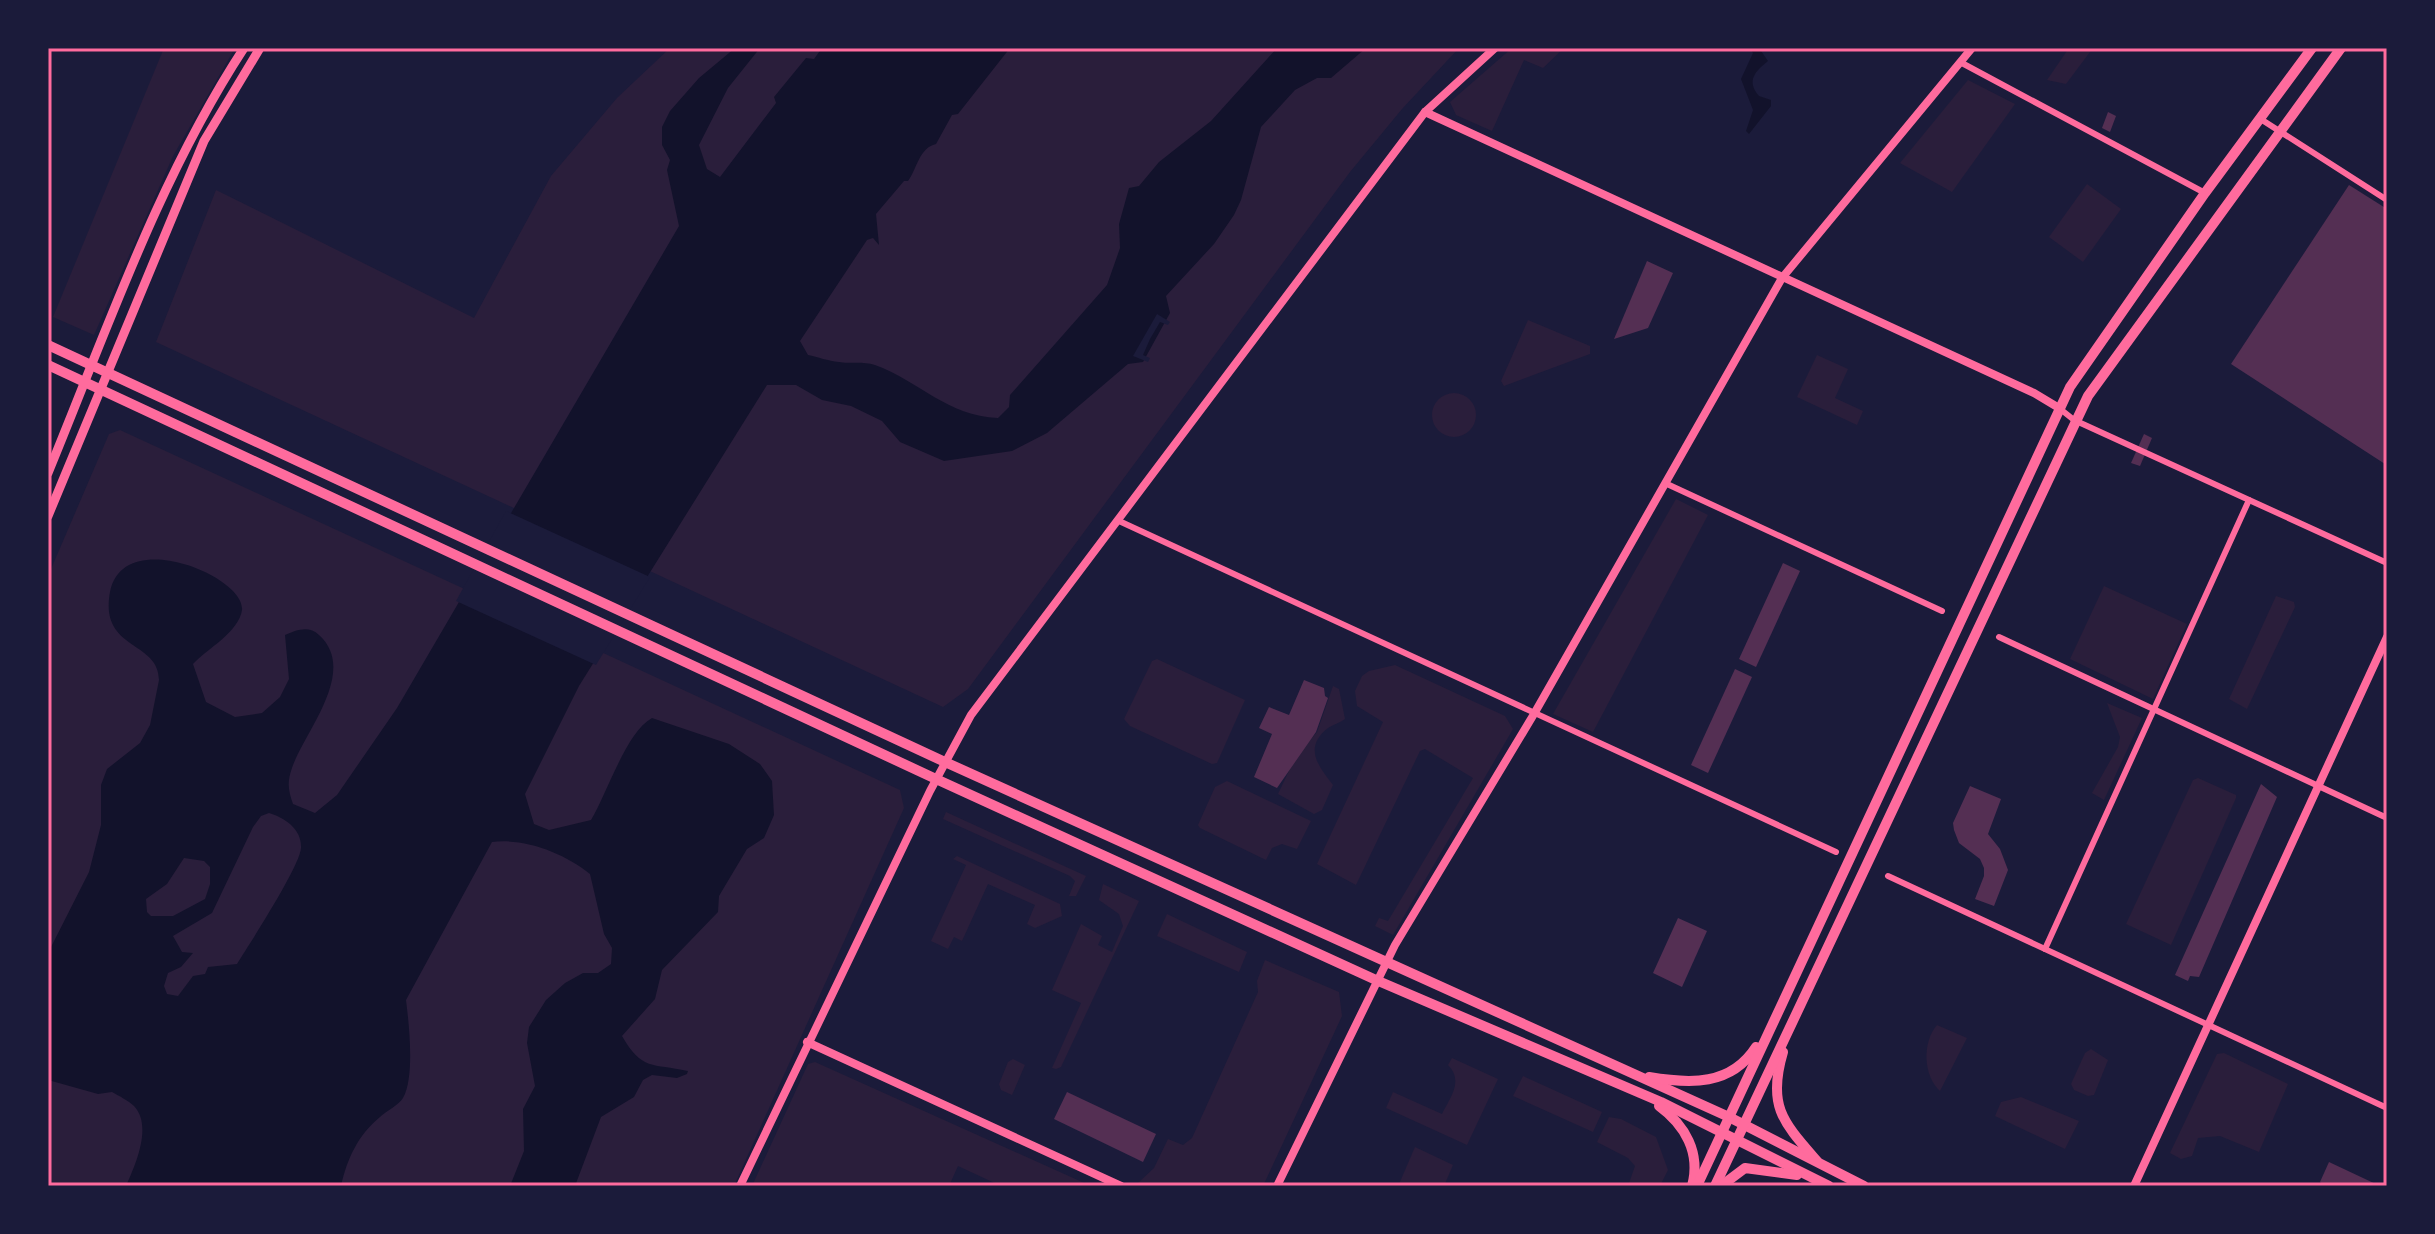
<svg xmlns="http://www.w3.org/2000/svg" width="2435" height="1234" viewBox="0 0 2435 1234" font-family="'Public Sans',sans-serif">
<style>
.green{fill:#2a1e3b}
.water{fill:#12122b;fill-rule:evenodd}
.pier{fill:#1b1b3a}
.building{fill:#542f53}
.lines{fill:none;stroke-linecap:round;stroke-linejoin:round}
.minor{stroke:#ff6b9d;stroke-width:6}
.tertiary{stroke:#ff6b9d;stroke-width:8}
.secondary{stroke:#ff6b9d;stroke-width:9}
.primary{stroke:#ff6b9d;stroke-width:10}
.neatline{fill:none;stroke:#ff6b9d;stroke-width:3}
</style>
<rect width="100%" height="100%" fill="#1b1b3a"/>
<g class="green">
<polygon points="164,48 235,48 173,156 94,335 53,317"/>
<polygon points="670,48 1459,48 1402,109 1350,172 968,689 943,707 156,342 216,190 474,318 551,176 617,98"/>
<polygon points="1512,48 1564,48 1543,68 1524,60 1492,131 1456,115 1450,102"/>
<polygon points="2069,48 2093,48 2066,84 2047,80"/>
<polygon points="1968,80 2015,104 1952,192 1900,163"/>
<polygon points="2087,184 2121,209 2083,262 2049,237"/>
<polygon points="1528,320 1590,346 1590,354 1504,386 1501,381"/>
<polygon points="1817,355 1848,369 1835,398 1863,411 1857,425 1797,397"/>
<circle cx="1454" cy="415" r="22"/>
<polygon points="120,430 900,790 904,808 734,1186 48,1186 48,576 109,434"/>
<polygon points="1676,499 1708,515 1593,732 1553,714"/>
<polygon points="2104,586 2187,624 2153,699 2070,659"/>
<polygon points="2276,596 2294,602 2295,607 2247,709 2229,699"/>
<polygon points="1157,659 1245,700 1217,763 1212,764 1130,726 1124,719 1152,661"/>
<polygon points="1395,665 1505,716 1513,729 1393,935 1375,926 1379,918 1388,921 1473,778 1425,749 1420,751 1356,885 1317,864 1383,722 1357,706 1355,691 1362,676 1369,671"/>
<path d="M1333 686 1339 689 1345 719C1340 723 1334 724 1328 728 1302 748 1320 768 1333 785L1322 810 1314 814 1278 794 1296 756 1317 732Z"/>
<polygon points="2107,703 2142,718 2104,800 2092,793 2118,747 2120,737"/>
<polygon points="2198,778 2236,795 2236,798 2171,945 2126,924 2193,780"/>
<polygon points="1227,781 1311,821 1297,849 1282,844 1272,848 1266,860 1200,828 1198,825 1215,787"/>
<polygon points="946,812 1086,876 1076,896 1069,896 1075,881 1070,876 943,819"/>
<polygon points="957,856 1060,904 1062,916 1035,928 1027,924 1035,905 988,884 962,941 954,937 948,949 931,941 966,865 953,859"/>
<polygon points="1103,884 1139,901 1061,1067 1056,1069 1052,1068 1081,1003 1052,990 1081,924 1102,936 1098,945 1112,952 1123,926 1119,914 1099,900"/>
<polygon points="1167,914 1247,952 1239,972 1157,936"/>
<polygon points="1265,960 1339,992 1342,1016 1263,1186 1138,1183 1154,1168 1168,1139 1183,1145 1192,1138 1258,992 1257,981"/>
<path d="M1937 1025 1967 1038 1940 1091C1923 1076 1922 1042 1937 1025Z"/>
<polygon points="2091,1049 2108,1060 2094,1095 2088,1096 2074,1090 2071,1084 2085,1053"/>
<polygon points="2224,1053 2288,1084 2259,1152 2220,1136 2198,1138 2192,1156 2181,1159 2170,1153 2217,1054"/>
<path d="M1452 1058 1498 1079 1467 1145 1386 1108 1393 1092 1442 1114C1450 1098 1464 1081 1448 1065Z"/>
<polygon points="1013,1059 1025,1065 1012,1095 1001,1090 999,1084 1008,1062"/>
<polygon points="815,1062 1091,1186 1001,1186 958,1166 949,1186 752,1186 808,1064"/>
<polygon points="1523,1076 1602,1112 1593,1132 1513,1096"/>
<polygon points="2021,1097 2079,1121 2065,1149 1995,1116 2001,1102"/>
<polygon points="1609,1117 1621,1119 1656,1137 1668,1170 1660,1186 1628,1186 1635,1166 1628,1158 1597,1142"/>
<polygon points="1415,1147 1453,1165 1444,1186 1399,1184"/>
</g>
<g class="water">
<path d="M735 48H760L728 88 699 145 707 169 720 177 776 103 774 97 806 58 814 59 822 48H1010L958 114 952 115 936 144C919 148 917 169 908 181H904L876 214 879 245 873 238 867 240 800 341 808 355C818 357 828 361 839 362 851 364 863 361 875 365 921 382 947 416 998 418L1009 407 1010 395 1107 285 1120 248 1119 224 1129 188 1139 186 1159 162 1211 121 1276 49 1366 48 1331 78H1317L1295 90 1261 127 1241 200 1234 215 1214 244 1166 296 1170 313 1143 362 1128 364 1047 433 1012 451 944 461 900 442 882 421 851 406 822 400 796 385H767L579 686 525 794 534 824 549 830 591 820C607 794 626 732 652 718L729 744 760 764 772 781 774 815 764 838 747 849 719 896 718 912 662 970 655 999 622 1036C642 1071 652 1063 688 1071L687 1074 677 1078 652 1075 643 1080 634 1097 601 1117 575 1186H510L524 1151 523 1109 535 1086 527 1043 529 1027 546 1000 565 983 583 973H598L611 964 612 948 604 934 590 874C564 853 525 838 492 842L406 1000C409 1024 415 1077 403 1098 399 1105 386 1111 380 1117 358 1135 347 1159 341 1186H126C135 1166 153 1126 134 1106 129 1101 119 1096 112 1092L98 1094 48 1080V953L89 872 101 825V785L107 769 140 743 150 725 159 680C159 640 99 651 110 592 123 525 246 577 242 610 239 632 207 649 193 664L206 702 235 717 262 713 280 697 289 679 285 635C296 630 309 625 319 635 359 671 304 732 292 768 287 782 288 790 293 804L315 813 337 795 397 708 679 226 667 170 670 160 662 145V127L670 111 699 78ZM269 813C285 818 302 829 301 848 300 866 249 945 237 964L208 967 205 974 193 976 178 996 167 994 164 986 168 973 181 967 193 953 182 952 173 936 212 913 253 827 261 816ZM184 858 204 861 210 867V884L205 899 173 916H151L147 912 146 899 167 884Z"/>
<path d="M1750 48H1759L1768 61C1757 70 1745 80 1759 96L1771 100V106L1749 134 1746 131 1753 110 1741 79 1753 53Z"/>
</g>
<g class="pier">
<polygon points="1157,314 1170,322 1168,325 1160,322 1150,339 1143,355 1150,358 1148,362 1133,356"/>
<polygon points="506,511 650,577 596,665 456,601"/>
</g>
<g class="building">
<polygon points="2108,112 2116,116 2110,132 2102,128"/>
<polygon points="2349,185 2387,209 2385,464 2231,364"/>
<polygon points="1647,261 1673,273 1648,328 1614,339"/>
<polygon points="2144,434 2152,438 2140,466 2131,463"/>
<polygon points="1783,563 1800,571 1756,667 1739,659"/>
<polygon points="1735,669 1752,677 1708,773 1691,765"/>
<polygon points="1304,680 1324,688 1325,696 1328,698 1316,732 1277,788 1254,777 1272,734 1259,728 1269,707 1289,715"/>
<polygon points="2261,784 2277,797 2199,977 2190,976 2188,981 2175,975"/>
<polygon points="1970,786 2001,799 1988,834 2000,849 2008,870 1994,906 1975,899 1984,876 1984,868 1980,859 1959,843 1954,830 1953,823"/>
<polygon points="1678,918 1707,931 1682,987 1653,973"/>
<polygon points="1067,1092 1156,1134 1143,1162 1054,1119"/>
<polygon points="2329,1162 2380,1186 2323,1186 2320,1182"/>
</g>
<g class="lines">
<g class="minor">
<polyline points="1960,62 2205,193"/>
<polyline points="2259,118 2387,200"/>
<polyline points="2059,408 2074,420 2387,563"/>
<polyline points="1667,484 1942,611"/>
<polyline points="1119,521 1836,852"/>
<polyline points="1999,637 2387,818"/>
<polyline points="1888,876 2387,1108"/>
<polyline points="2045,949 2249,500"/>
</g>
<g class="tertiary">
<polyline points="1425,112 2034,393 2059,408"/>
<polyline points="807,1042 1121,1186"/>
<polyline points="740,1186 930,791 971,715 1425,112 1495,48"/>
<polyline points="1277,1186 1395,945 1534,714 1782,278 1972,48"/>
<polyline points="2134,1186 2387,637"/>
</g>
<g class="secondary">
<path d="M48 473C107 330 159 178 244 48"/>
<polyline points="48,516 204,141 260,48"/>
</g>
<g class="primary">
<polyline points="48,345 945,762 1729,1117 1864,1186"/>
<polyline points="48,365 936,779 1376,980 1661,1102 1829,1186"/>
<path d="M1783 1052C1767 1106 1783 1122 1817 1161"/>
<path d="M1649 1077C1690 1084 1731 1086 1756 1047"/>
<path d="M1659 1106C1685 1125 1701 1153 1692 1186"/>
<polyline points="1697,1186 2070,387 2205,193 2312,48"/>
<polyline points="1715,1186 2088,396 2341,48"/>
<polyline points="1721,1186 1745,1168 1797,1175"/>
</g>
</g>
<rect width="2435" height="1234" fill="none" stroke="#1b1b3a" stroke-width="100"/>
<rect x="50" y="50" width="2335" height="1134" class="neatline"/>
</svg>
